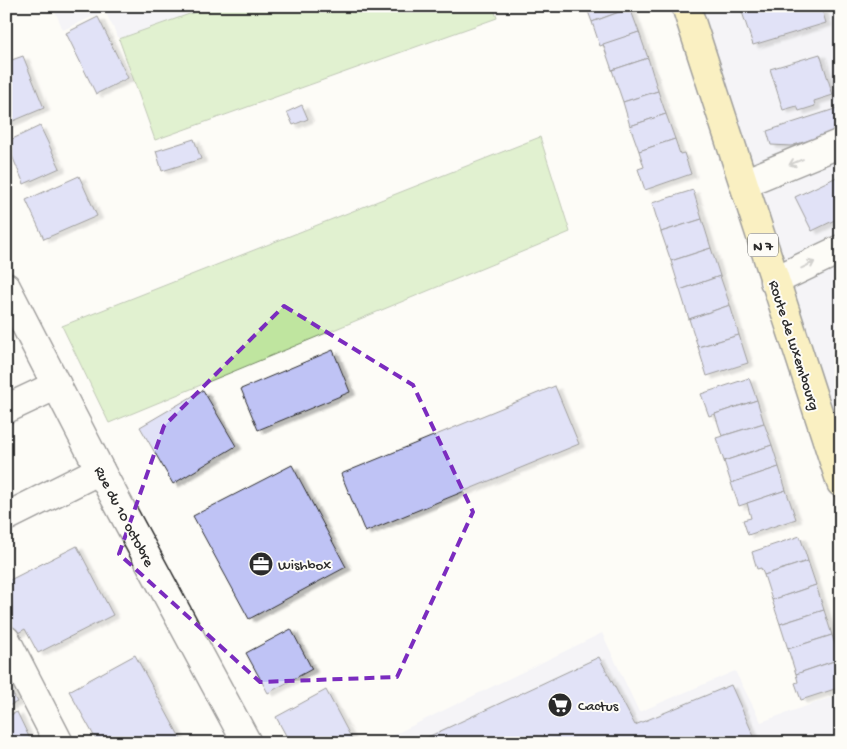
<svg xmlns="http://www.w3.org/2000/svg" width="847" height="749" viewBox="0 0 847 749" font-family="'Gochi Hand',sans-serif">
<style>
.built{fill:#eaebf6}
.grass{fill:#bfe59f;stroke:#758865}
.building{fill:#bfc3f5;stroke:#2b2b2b;filter:url(#shadow)}
.lines{fill:none;stroke-linecap:round;stroke-linejoin:round}
.minor-casing{stroke:#2b2b2b;stroke-width:31}
.major-casing{stroke:#2b2b2b;stroke-width:31}
.minor{stroke:#fdfcf7;stroke-width:28}
.major{stroke:#f5e382;stroke-width:28}
.oneway{stroke:#9e9e9b}
.marked{fill:none;stroke:#7b2cbf;stroke-width:4;stroke-dasharray:10 6;stroke-linejoin:round}
.labels{text-anchor:middle;stroke-width:4;stroke-linejoin:round;paint-order:stroke}
.shield{fill:#fdfcf7;stroke:#6a6a68;stroke-width:1}
.shield-label{font-size:14px;font-weight:bold;fill:#2b2b2b}
.street-label{font-size:15px;fill:#2b2b2b;stroke:#fdfcf7}
.poi-label{font-size:15px;fill:#2b2b2b;stroke:#fdfcf7;text-anchor:start}
</style>
<defs>
<filter id="shadow"><feDropShadow dx="5.5" dy="3" stdDeviation="1" flood-color="#0004"/></filter>
</defs>
<rect width="100%" height="100%" fill="#fdfcf7"/>
<filter id="ink" filterUnits="userSpaceOnUse"><feTurbulence type="fractalNoise" baseFrequency=".02" numOctaves="2"/><feDisplacementMap in="SourceGraphic" scale="10" xChannelSelector="R" yChannelSelector="G"/><feConvolveMatrix kernelMatrix="1 2 1 2 8 2 1 2 1" color-interpolation-filters="sRGB"/></filter>
<g filter="url(#ink)">
<g class="built">
<polygon points="53,6 212,6 119,39 105,11 63,30"/>
<polygon points="686,6 841,6 841,483"/>
<polygon points="602,633 639,712 735,671 761,722 841,694 841,743 377,743"/>
</g>
<g class="grass">
<polygon points="212,6 493,6 497,18 155,140 119,39"/>
<polygon points="540,137 570,232 109,423 62,326"/>
</g>
<g class="building">
<polygon points="586,6 629,6 630,8 592,22"/>
<polygon points="740,6 821,6 826,23 753,45"/>
<polygon points="630,8 639,32 600,46 592,22"/>
<polygon points="98,17 128,78 96,94 66,33"/>
<polygon points="639,32 648,58 612,70 603,44"/>
<polygon points="820,54 833,95 814,101 815,106 799,111 797,106 783,110 770,69"/>
<polygon points="23,56 44,108 6,124 6,62"/>
<polygon points="648,58 658,91 623,102 612,70"/>
<polygon points="658,91 666,114 630,126 623,102"/>
<polygon points="302,105 308,119 293,125 287,112"/>
<polygon points="841,107 841,130 791,146 771,145 767,131"/>
<polygon points="666,114 675,139 639,151 630,126"/>
<polygon points="40,126 60,168 24,184 6,142"/>
<polygon points="194,139 201,159 162,171 156,151"/>
<polygon points="675,139 680,154 684,153 691,174 645,190 638,169 644,167 639,151"/>
<polygon points="841,175 841,217 812,231 795,197"/>
<polygon points="79,176 97,216 44,239 26,200"/>
<polygon points="693,190 702,219 661,232 652,203"/>
<polygon points="702,219 711,248 671,261 661,232"/>
<polygon points="711,248 720,276 680,290 671,261"/>
<polygon points="720,276 730,305 689,319 680,290"/>
<polygon points="730,305 739,335 698,347 689,319"/>
<polygon points="739,335 748,363 707,376 698,347"/>
<polygon points="333,350 350,392 258,430 241,389"/>
<polygon points="749,378 757,400 709,416 701,394"/>
<polygon points="555,386 579,444 365,532 341,474"/>
<polygon points="203,390 236,446 173,484 140,427"/>
<polygon points="757,400 764,423 722,436 715,414"/>
<polygon points="764,423 772,445 724,461 716,438"/>
<polygon points="772,445 779,467 731,483 724,461"/>
<polygon points="292,465 346,567 249,619 193,516"/>
<polygon points="779,467 786,490 739,506 731,483"/>
<polygon points="786,490 796,519 748,535 743,520 751,518 747,503"/>
<polygon points="800,536 808,561 764,575 761,568 757,569 752,552"/>
<polygon points="77,546 113,615 38,653 25,629 9,638 6,631 6,582"/>
<polygon points="808,561 816,585 772,600 764,575"/>
<polygon points="816,585 824,610 780,624 772,600"/>
<polygon points="824,610 832,635 788,649 780,624"/>
<polygon points="291,629 312,669 268,693 246,653"/>
<polygon points="832,635 840,659 796,674 788,649"/>
<polygon points="135,655 183,743 98,743 69,691"/>
<polygon points="599,657 635,725 731,685 757,743 415,743"/>
<polygon points="840,659 841,687 801,700 795,683 798,682 796,674"/>
<polygon points="6,681 17,702 6,707"/>
<polygon points="326,690 354,743 290,743 276,717"/>
<polygon points="17,712 32,743 6,743 6,717"/>
</g>
<g class="lines">
<defs>
<g id="minor">
<polyline points="744,183 841,143"/>
<polyline points="774,281 841,249"/>
<polyline points="6,287 100,470 247,743"/>
<polyline points="6,409 57,385"/>
<polyline points="6,517 100,470"/>
<polyline points="6,640 59,743"/>
</g>
<polyline id="major" points="686,6 841,483"/>
</defs>
<use href="#minor" class="minor-casing"/>
<use href="#major" class="major-casing"/>
<use href="#minor" class="minor"/>
<use href="#major" class="major"/>
</g>
<defs><path id="oneway-shaft" d="M-6 0H5M1.5-3L5.5 0L1.5 3" fill="none" stroke-width="1.6" stroke-linecap="round" stroke-linejoin="round" transform="scale(1.25)"/></defs>
<g class="oneway">
<use href="#oneway-shaft" transform="translate(796 162) rotate(158)"/>
<use href="#oneway-shaft" transform="translate(808 265) rotate(-26)"/>
</g>
</g>
<path d="M0 0H847V749H0ZM284 306 413 385 473 512 397 677 260 682 119 554 164 426Z" fill="#fdfcf7" fill-opacity=".55" fill-rule="evenodd"/>
<path class="marked" d="M284 306 413 385 473 512 397 677 260 682 119 554 164 426Z"/>
<defs>
<symbol id="office-disc" viewBox="-11 -11 22 22"><circle r="9.5" fill="#2b2b2b" stroke="#fdfcf7"/><path d="M-6-3h4V-5.5h4V-3h4V5H-6ZM-1-4.5V-3h2v-1.5ZM-6 0V1H6V0Z" fill="#fff"/></symbol>
<symbol id="supermarket-disc" viewBox="-11 -11 22 22"><circle r="9.5" fill="#2b2b2b" stroke="#fdfcf7"/><path d="M-6-5.5h2.5l.6 2H6L4.5 2H-2.5L-4.4-4H-6ZM-1.5 3.2a1.3 1.3 0 1 0 .1 0ZM3 3.2a1.3 1.3 0 1 0 .1 0Z" fill="#fff"/></symbol>
</defs>
<g fill-rule="evenodd">
<use href="#office-disc" x="247" y="550" width="28" height="28"/>
<use href="#supermarket-disc" x="546" y="691" width="28" height="28"/>
</g>
<g class="labels">
<rect class="shield" x="748" y="233.5" width="30" height="23" rx="4"/>
<g class="shield-label">
<text x="763" y="250">N 7</text>
</g>
<g class="street-label">
<text transform="translate(795 345) rotate(72)" y="5">Route de Luxembourg</text>
<text transform="translate(125 516) rotate(62)" y="5">Rue du 10 octobre</text>
</g>
<g class="poi-label">
<text x="278" y="569">Wishbox</text>
<text x="578" y="710">Cactus</text>
</g>
</g>
<rect width="847" height="749" fill="none" stroke="#fdfcf7" stroke-width="25"/>
<rect x="12" y="12" width="822" height="724" fill="none" stroke="#2b2b2b" stroke-width="2" filter="url(#ink)"/>
</svg>
